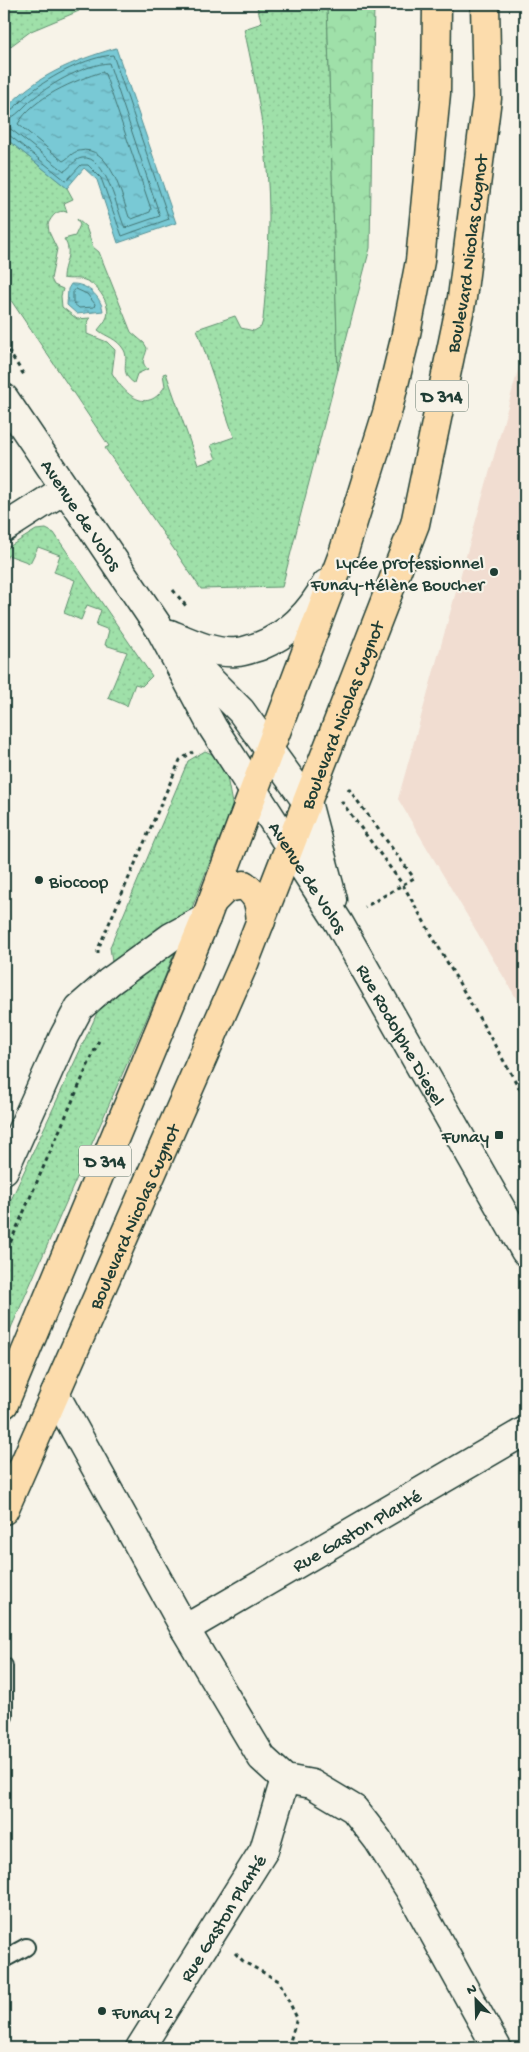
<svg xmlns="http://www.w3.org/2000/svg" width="529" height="2052" viewBox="0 0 529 2052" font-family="'Gochi Hand',sans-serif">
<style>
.built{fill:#f1ddd1}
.grass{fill:url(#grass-dots);stroke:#5f8e6e}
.forest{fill:url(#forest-crowns);stroke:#5f8e6e}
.water{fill:url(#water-ripples);stroke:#559195}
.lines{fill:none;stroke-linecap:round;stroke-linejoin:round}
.shore{stroke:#437574;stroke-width:1}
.service-casing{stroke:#1f3d34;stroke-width:20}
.minor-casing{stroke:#1f3d34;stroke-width:31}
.primary-casing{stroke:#1f3d34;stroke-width:31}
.path{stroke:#1f3d34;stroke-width:3;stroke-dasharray:4 4;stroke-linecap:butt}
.service{stroke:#f7f3e8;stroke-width:16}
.minor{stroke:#f7f3e8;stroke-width:28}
.primary{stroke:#fcdcac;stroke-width:28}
.poi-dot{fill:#1f3d34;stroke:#f7f3e8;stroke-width:2}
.labels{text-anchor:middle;stroke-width:4.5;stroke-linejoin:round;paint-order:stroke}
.shield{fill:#f7f3e8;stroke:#60746a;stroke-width:1}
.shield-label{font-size:18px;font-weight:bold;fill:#1f3d34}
.street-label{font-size:19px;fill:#1f3d34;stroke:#f7f3e8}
.poi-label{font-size:19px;fill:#1f3d34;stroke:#f7f3e8;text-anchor:end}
</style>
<defs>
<pattern id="grass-dots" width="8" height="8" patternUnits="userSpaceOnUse" patternTransform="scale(1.25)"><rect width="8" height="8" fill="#9fe0a9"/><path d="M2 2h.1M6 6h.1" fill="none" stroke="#88c192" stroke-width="1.8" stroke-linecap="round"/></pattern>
<pattern id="forest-crowns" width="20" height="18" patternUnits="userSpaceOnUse" patternTransform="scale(1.25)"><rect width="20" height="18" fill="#9fe0a9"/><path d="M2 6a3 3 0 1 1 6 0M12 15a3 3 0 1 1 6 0" fill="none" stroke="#88c192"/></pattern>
<pattern id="water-ripples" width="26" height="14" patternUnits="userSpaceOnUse" patternTransform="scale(1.25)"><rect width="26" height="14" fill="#79c9d5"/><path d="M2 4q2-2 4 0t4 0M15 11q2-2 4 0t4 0" fill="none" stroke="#63a4ae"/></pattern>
</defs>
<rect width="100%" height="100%" fill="#f7f3e8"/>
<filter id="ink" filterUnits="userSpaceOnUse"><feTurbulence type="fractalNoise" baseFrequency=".02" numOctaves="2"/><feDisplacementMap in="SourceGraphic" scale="10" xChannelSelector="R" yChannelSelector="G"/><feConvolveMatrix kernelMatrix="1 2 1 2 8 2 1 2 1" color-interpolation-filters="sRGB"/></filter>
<g filter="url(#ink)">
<polygon class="built" points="525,345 525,1013 398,799"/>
<g class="grass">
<polygon points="4,4 77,4 79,11 31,31 4,51"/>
<path d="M256 4H327L338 370 282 587 201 589 105 448 109 446 4 290V137L67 188 73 199 64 203 67 212C57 209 52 216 48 224L49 232 57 249 51 279 54 285 63 289 61 296 62 307 77 319 90 318 87 325V334L107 342 115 350 112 373C124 394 147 416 165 386L163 374 166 373 198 465 216 459 211 445 234 437 197 329 235 316 241 328 254 331 261 327 263 320C266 286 269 252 269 218 269 154 258 91 244 29L262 23Z"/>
<path d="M77 219 86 227 93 247 99 252 131 332 144 343 147 348C146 357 139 362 148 369L137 374 134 383C118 372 130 361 124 350 117 338 106 337 98 330 101 326 105 322 107 317 111 304 98 286 87 281 78 277 71 280 63 278 63 262 74 254 64 239L75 236 80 225Z"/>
<polygon points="46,529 54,533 152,676 142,686 135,684 127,706 108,698 127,652 105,645 109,630 96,625 101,610 87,605 81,620 64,613 75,580 54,572 60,555 38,547 30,563 8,555 4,564 4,550 36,530"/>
<polygon points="205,751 214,755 220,763 227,777 233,809 215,849 164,979 4,1344 4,1215 94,1020 109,982 112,962 110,947 188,761"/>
</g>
<polygon class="forest" points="327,4 374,4 370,248 338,370"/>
<g class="water">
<path d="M116 48 176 223 118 243 97 180 84 168 67 188 4 137V111C34 76 73 61 116 48Z"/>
<path d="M71 284C86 283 101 296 103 311L77 314 67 305 68 289Z"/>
</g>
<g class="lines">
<g class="shore">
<path d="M102 72 105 74 151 209 150 212 132 219 129 217C122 197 110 143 79 151 72 152 69 158 63 161L18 124C32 98 75 80 102 72Z"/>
<path d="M4 114C11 113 24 97 31 92 51 76 87 57 113 55L169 219 122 236 101 178 88 165H81L68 179 65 180 9 135 4 134"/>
<path d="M4 120C16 119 25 104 35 97 54 82 84 65 109 63L160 216 125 228C117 212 107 154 82 158 74 159 71 168 64 171L12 130 4 127"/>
<polygon points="76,289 87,294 95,304 94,307 79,308 73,303 73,291"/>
</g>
<defs>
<g id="service">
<polyline points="4,1666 4,1716"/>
<polyline points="4,1959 26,1947"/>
</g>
<g id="minor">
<path id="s1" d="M4 398 160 629 213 728 339 923 525 1251"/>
<polyline points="4,528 65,489"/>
<path d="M170 634C191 643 214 654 237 652 244 652 253 648 260 646 290 634 311 612 326 584"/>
<polyline points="180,650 241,711 307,802 333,900"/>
<polyline points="4,1170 64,1036 79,1008 109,982 171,937 206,918"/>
<polyline points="55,1394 185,1629 262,1758 285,1779 312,1784 354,1809 378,1840 411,1892 497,2048"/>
<path id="s2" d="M185 1629 525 1431"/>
<path id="s3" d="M140 2048 264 1850 285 1779"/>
</g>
<g id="primary">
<path d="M212 902 226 888 244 885C259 897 259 902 261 921"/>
<polyline points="4,1404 206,918 343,554 387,413 405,339 420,261 436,93 437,4"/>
<path id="s4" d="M4 1510 245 961 415 524 462 298 487 98 485 4"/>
</g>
</defs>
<use href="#service" class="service-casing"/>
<use href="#minor" class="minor-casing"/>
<use href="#primary" class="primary-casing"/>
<g class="path">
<polyline points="4,344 24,375"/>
<polyline points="173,590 186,606"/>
<polyline points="348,788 414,878 365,907"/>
<polyline points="341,801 403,885 525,1098"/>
<polyline points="98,954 98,949 180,760 193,752"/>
<polyline points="4,1257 100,1038"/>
<polyline points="235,1953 244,1962 279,1981 297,2018 288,2048"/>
</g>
<use href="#service" class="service"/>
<use href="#minor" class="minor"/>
<use href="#primary" class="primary"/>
</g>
</g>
<g class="poi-dot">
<circle cx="494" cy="572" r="5"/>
<circle cx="39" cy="880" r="5"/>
<rect x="494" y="1130" width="10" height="10" rx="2.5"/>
<circle cx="102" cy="2011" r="5"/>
</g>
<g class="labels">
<g class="shield">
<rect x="416" y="380.5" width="52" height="31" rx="4"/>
<rect x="79" y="1145.5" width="52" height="31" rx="4"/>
</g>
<g class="shield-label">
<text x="442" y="402">D 314</text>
<text x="105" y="1167">D 314</text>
</g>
<g class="street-label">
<text dy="7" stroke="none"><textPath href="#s4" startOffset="1344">Boulevard Nicolas Cugnot</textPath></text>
<text dy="7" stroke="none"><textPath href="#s1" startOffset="140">Avenue de Volos</textPath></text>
<text dy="7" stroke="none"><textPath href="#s4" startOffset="864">Boulevard Nicolas Cugnot</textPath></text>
<text dy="7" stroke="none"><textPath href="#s1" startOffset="568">Avenue de Volos</textPath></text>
<text dy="7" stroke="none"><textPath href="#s1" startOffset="751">Rue Rodolphe Diesel</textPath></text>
<text dy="7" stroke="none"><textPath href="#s4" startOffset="321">Boulevard Nicolas Cugnot</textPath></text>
<text dy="7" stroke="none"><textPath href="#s2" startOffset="198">Rue Gaston Planté</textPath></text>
<text dy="7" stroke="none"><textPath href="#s3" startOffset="154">Rue Gaston Planté</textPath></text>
</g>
<g class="poi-label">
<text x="484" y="568">Lycée professionnel<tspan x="484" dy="22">Funay-Hélène Boucher</tspan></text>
<text x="49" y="887" text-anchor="start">Biocoop</text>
<text x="489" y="1142">Funay</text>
<text x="112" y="2018" text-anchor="start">Funay 2</text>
</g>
</g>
<rect width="529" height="2052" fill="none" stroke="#f7f3e8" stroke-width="20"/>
<rect x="10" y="10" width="509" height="2032" fill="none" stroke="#1f3d34" stroke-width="2" filter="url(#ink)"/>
<g transform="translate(476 2000) rotate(337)" stroke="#f7f3e8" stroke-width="4" paint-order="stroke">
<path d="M0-4L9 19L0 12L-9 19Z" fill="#1f3d34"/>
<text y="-8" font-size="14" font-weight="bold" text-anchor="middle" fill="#1f3d34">N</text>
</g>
</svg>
